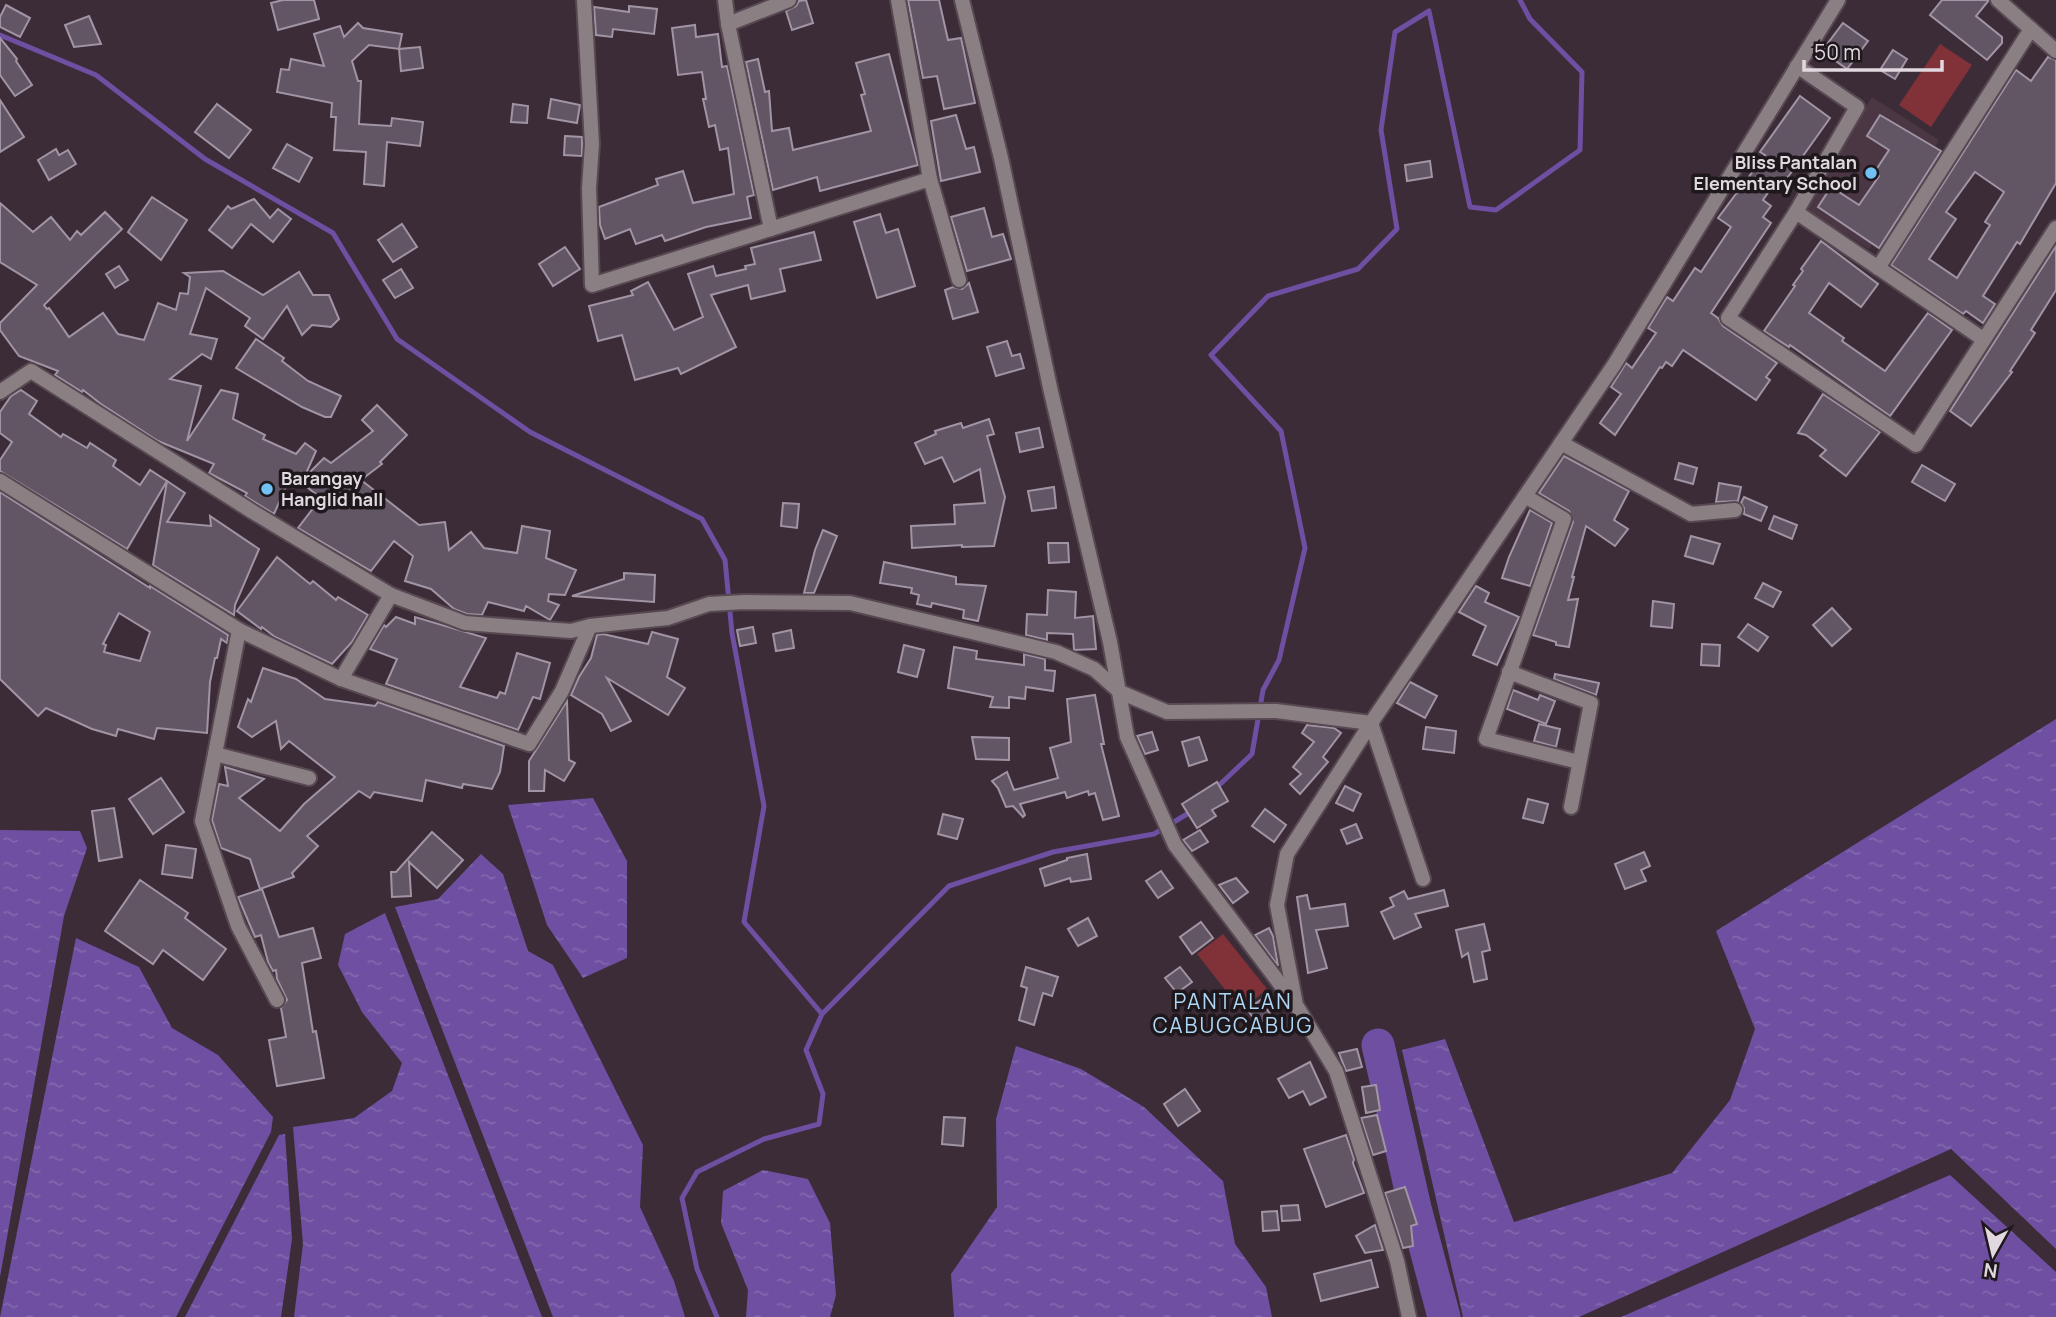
<svg xmlns="http://www.w3.org/2000/svg" width="2056" height="1317" viewBox="0 0 2056 1317" font-family="Manrope,sans-serif">
<style>
.built{fill:#4b3644}
.grass{fill:#813138}
.water{fill:url(#water-ripples)}
.lines{fill:none;stroke-linecap:round;stroke-linejoin:round}
.stream{stroke:#6e4fa1;stroke-width:5}
.river{stroke:#6e4fa1;stroke-width:33}
.building{fill:#625665;stroke:#a194a5;stroke-width:2;fill-rule:evenodd}
.street-casing{stroke:#574852;stroke-width:18}
.street{stroke:#8a8083;stroke-width:14}
.poi-dot{fill:#72c1f5;stroke:#1e171c;stroke-width:2.5}
.labels{text-anchor:middle;stroke-width:7;stroke-linejoin:round;paint-order:stroke}
.poi-label{font-size:18px;font-weight:bold;fill:#e2d8df;stroke:#1e171c;text-anchor:end}
.quarter-label{font-size:21px;letter-spacing:2px;fill:#afd8f6;stroke:#1e171c}
</style>
<defs>
<pattern id="water-ripples" width="26" height="14" patternUnits="userSpaceOnUse" patternTransform="scale(1.75)"><rect width="26" height="14" fill="#6e4fa1"/><path d="M2 4q2-2 4 0t4 0M15 11q2-2 4 0t4 0" fill="none" stroke="#8268ae"/></pattern>
</defs>
<rect width="100%" height="100%" fill="#3c2c37"/>
<polygon class="built" points="1872,97 1939,140 1869,249 1802,207"/>
<g class="grass">
<polygon points="1940,44 1972,65 1931,127 1899,105"/>
<polygon points="1223,934 1267,989 1241,1010 1197,954"/>
</g>
<g class="water">
<polygon points="2056,719 2056,1249 1951,1149 1579,1317 1463,1317 1402,1050 1445,1039 1514,1222 1672,1173 1730,1100 1755,1029 1716,931"/>
<polygon points="593,798 627,861 627,958 583,978 547,925 508,805"/>
<polygon points="0,830 80,831 87,848 64,916 0,1277"/>
<polygon points="481,854 503,874 528,951 553,965 643,1145 640,1207 674,1281 685,1317 553,1317 395,907 438,899"/>
<polygon points="385,913 542,1317 294,1317 303,1244 293,1127 354,1118 392,1091 402,1063 362,1012 338,965 345,934"/>
<polygon points="76,938 139,967 172,1028 218,1055 273,1117 271,1132 176,1317 0,1317"/>
<polygon points="1016,1046 1081,1069 1144,1107 1223,1181 1235,1244 1266,1287 1272,1317 954,1317 951,1274 997,1207 996,1119"/>
<polygon points="285,1134 292,1239 281,1317 185,1317 279,1135"/>
<polygon points="763,1170 808,1179 830,1223 836,1295 830,1317 746,1317 748,1290 721,1223 723,1191"/>
<polygon points="1950,1175 2056,1272 2056,1317 1621,1317"/>
</g>
<g class="lines">
<g class="stream">
<polyline points="0,35 96,75 205,159 333,233 397,339 530,432 702,519 725,560 732,633 764,806 744,922 822,1014"/>
<polyline points="1214,790 1252,754 1263,690 1279,660 1305,548 1281,431 1211,355 1268,296 1358,269 1397,229 1381,130 1395,32 1429,11 1470,207 1496,210 1580,150 1582,72 1530,19 1520,0"/>
<polyline points="717,1317 697,1269 682,1198 697,1172 764,1139 819,1124 823,1094 806,1050 822,1014 949,886 1053,852 1154,834 1192,811"/>
</g>
<polyline class="river" points="1378,1045 1415,1208 1444,1317"/>
</g>
<g class="building">
<polygon points="283,0 314,0 319,19 278,30 271,3"/>
<polygon points="806,0 813,23 792,30 786,11 796,6 799,1"/>
<polygon points="908,0 939,0 948,40 961,38 975,103 944,109 937,76 923,78"/>
<polygon points="1942,0 1989,0 1976,16 2002,37 2002,43 1987,60 1930,15"/>
<polygon points="6,5 30,18 20,37 0,27 0,17"/>
<polygon points="629,6 657,9 654,34 613,29 612,37 596,35 594,7 629,12"/>
<polygon points="89,16 101,44 74,47 65,25"/>
<polygon points="358,23 363,28 402,34 399,49 369,45 352,61 358,81 361,81 359,124 391,126 392,118 423,122 420,146 387,142 384,186 364,184 366,152 334,150 336,117 331,117 332,103 277,92 281,69 289,70 291,59 324,66 314,34 340,26 344,37"/>
<polygon points="1843,23 1868,41 1847,69 1822,51"/>
<polygon points="695,25 696,37 718,34 722,67 727,66 754,195 747,197 751,218 706,227 665,241 662,235 636,244 630,229 605,239 600,225 599,207 658,185 656,179 683,171 693,203 734,194 728,148 720,150 715,125 709,127 703,99 706,99 702,72 678,75 672,28"/>
<polygon points="0,38 17,59 16,61 32,85 15,96 0,75"/>
<polygon points="420,47 423,68 401,71 399,49"/>
<polygon points="1893,50 1907,59 1895,79 1880,70"/>
<polygon points="889,54 918,165 820,191 817,177 773,190 746,62 758,59 765,92 769,91 772,131 789,128 793,150 871,131 861,95 865,94 856,63"/>
<path d="M2048 57 2056 60V183L2020 244 2017 242 1983 296 1995 304 1983 323 1966 311 1963 314 1891 265 2016 70 2031 81ZM1975 172 2004 192 1985 222 1990 225 1957 278 1929 259 1956 219 1946 212Z"/>
<polygon points="1800,96 1830,118 1783,184 1777,180 1763,200 1771,206 1763,217 1771,223 1711,313 1718,318 1723,326 1777,363 1766,377 1770,380 1756,400 1683,350 1672,366 1666,362 1662,368 1660,367 1615,435 1600,423 1621,394 1611,387 1626,363 1632,368 1656,333 1648,328 1667,297 1673,301 1695,268 1701,272 1731,227 1718,218 1765,155 1760,152"/>
<polygon points="551,99 580,105 577,123 548,118"/>
<polygon points="0,100 24,137 0,152"/>
<polygon points="217,104 251,130 229,158 195,132"/>
<polygon points="513,104 528,106 527,123 511,122"/>
<polygon points="956,115 966,149 974,147 980,172 941,181 931,121"/>
<polygon points="1880,115 1941,151 1879,248 1818,207 1831,187 1859,205 1879,176 1874,173 1889,150 1867,136"/>
<polygon points="565,136 582,137 582,156 564,155"/>
<polygon points="287,144 312,158 299,182 273,168"/>
<polygon points="56,149 59,155 68,150 76,164 49,180 38,160"/>
<polygon points="1430,161 1432,177 1407,181 1405,165"/>
<polygon points="152,197 187,220 161,260 128,232"/>
<polygon points="254,199 270,218 278,209 291,219 273,242 251,224 232,248 209,230 228,206 231,209"/>
<polygon points="0,203 33,232 51,217 70,240 77,231 81,235 105,212 122,229 44,305 47,309 49,308 69,337 103,313 118,334 144,340 158,303 176,310 180,293 188,294 190,277 184,273 223,271 263,295 299,272 313,295 329,295 339,319 331,327 312,325 302,335 287,306 263,339 245,326 250,318 206,288 190,334 217,339 211,359 202,354 170,379 201,386 187,441 221,390 238,394 233,419 265,435 263,439 296,454 305,443 316,451 304,478 324,458 331,463 373,431 362,420 377,405 407,435 380,462 382,464 361,480 419,525 445,522 449,550 471,532 484,548 517,553 522,526 550,531 546,558 576,570 565,595 549,594 548,601 559,605 550,620 526,606 524,611 488,602 482,615 467,614 454,609 431,589 405,581 413,556 394,541 371,571 298,528 321,498 291,475 274,514 245,496 247,493 209,473 214,464 158,441 101,404 83,390 82,392 55,375 58,371 19,356 0,330 0,323 37,285 0,262"/>
<polygon points="984,208 992,237 1003,234 1011,259 967,271 951,217"/>
<polygon points="880,214 886,233 898,229 915,286 877,298 854,222"/>
<polygon points="402,224 417,247 393,262 378,240"/>
<polygon points="814,232 821,260 780,269 785,291 751,299 748,285 711,295 736,347 681,374 678,368 635,380 622,335 598,341 589,306 633,295 631,291 648,282 674,330 703,317 688,274 713,266 716,276 746,269 745,266 755,264 751,248"/>
<polygon points="1821,241 1878,284 1861,307 1829,283 1809,313 1844,338 1842,341 1885,371 1928,313 1952,330 1890,416 1790,345 1789,347 1764,331 1795,286 1793,285 1803,271 1801,269"/>
<polygon points="2056,246 2056,290 2031,330 2035,333 2010,371 2012,372 1971,426 1950,411"/>
<polygon points="565,247 580,269 553,286 539,264"/>
<polygon points="119,266 128,280 115,288 106,274"/>
<polygon points="401,269 413,288 395,298 383,280"/>
<polygon points="969,283 978,312 953,319 945,290 953,287 962,289"/>
<polygon points="256,339 284,358 282,361 308,381 341,396 331,417 325,417 302,407 236,368"/>
<polygon points="1007,341 1012,356 1020,354 1024,368 996,376 987,347"/>
<polygon points="21,390 37,401 29,414 61,437 63,434 87,448 90,443 116,460 113,466 140,485 150,470 167,481 127,549 0,471 0,460 12,442 0,433 0,412 11,396"/>
<polygon points="1823,394 1880,432 1846,476 1820,456 1826,450 1806,435 1798,433"/>
<polygon points="989,419 994,434 987,436 1005,497 994,546 962,547 962,545 912,548 911,526 955,524 954,505 985,503 980,469 954,482 942,457 925,464 915,443 936,434 935,431 961,423 963,428"/>
<polygon points="1039,428 1043,447 1020,452 1016,433"/>
<polygon points="1564,456 1629,491 1614,520 1628,529 1615,546 1586,526 1572,577 1574,577 1568,600 1578,599 1569,647 1556,645 1556,642 1533,635 1573,522 1569,511 1539,493"/>
<polygon points="1679,463 1697,468 1693,484 1675,479"/>
<polygon points="1922,465 1955,484 1945,501 1912,482"/>
<polygon points="167,481 185,493 167,522 211,526 210,516 259,549 235,605 234,615 153,565"/>
<polygon points="1719,483 1741,487 1738,501 1716,502"/>
<polygon points="1054,487 1056,508 1032,511 1028,491"/>
<path d="M0 492 150 588V586L228 635 227 643 221 639 217 658H215L210 682 207 733 157 728 154 739 118 729 116 736 92 729 46 708 38 716 0 679ZM119 613 150 632 140 661 104 652 106 645 103 644Z"/>
<polygon points="1744,497 1767,507 1761,521 1744,514 1744,508 1741,503"/>
<polygon points="783,503 799,504 797,528 781,526"/>
<polygon points="1530,510 1552,523 1530,586 1502,578 1509,557"/>
<polygon points="1774,516 1797,525 1792,539 1769,529"/>
<polygon points="823,530 837,536 814,593 804,593 815,550"/>
<polygon points="1691,536 1720,544 1713,564 1685,556"/>
<polygon points="1048,543 1068,543 1069,562 1049,563"/>
<polygon points="277,557 310,584 313,581 336,600 338,597 368,615 352,642 332,664 275,637 262,627 261,629 237,611"/>
<polygon points="884,562 956,577 956,584 986,586 978,621 963,618 964,610 932,603 931,607 917,604 919,595 911,593 912,588 880,583"/>
<polygon points="624,573 655,575 654,602 572,596 624,579"/>
<polygon points="1763,583 1781,592 1773,607 1755,598"/>
<polygon points="1476,586 1489,593 1485,602 1519,617 1497,665 1473,655 1486,626 1459,612"/>
<polygon points="1048,590 1076,592 1075,618 1093,616 1096,649 1074,650 1073,634 1047,633 1047,640 1026,635 1027,614 1047,615"/>
<polygon points="1653,601 1674,604 1672,628 1651,626"/>
<polygon points="1832,608 1851,629 1832,646 1813,625"/>
<polygon points="396,617 415,624 415,617 486,638 460,687 497,698 500,692 505,694 517,653 550,663 540,699 533,697 518,730 386,684 397,659 370,649 384,625 386,627"/>
<polygon points="1748,624 1768,637 1758,651 1738,637"/>
<polygon points="753,627 756,643 740,646 737,630"/>
<polygon points="791,630 794,648 776,651 773,634"/>
<polygon points="652,632 678,639 667,677 685,688 668,715 607,678 631,721 611,731 602,714 571,695 579,677 591,658 597,635 603,634 648,644"/>
<polygon points="1702,644 1720,645 1719,666 1701,665"/>
<polygon points="904,645 924,650 917,677 898,672"/>
<polygon points="954,647 977,651 976,659 1024,665 1024,654 1045,659 1045,670 1055,671 1053,691 1026,687 1025,699 1009,697 1009,708 990,707 993,697 948,688"/>
<polygon points="263,668 296,679 325,699 375,706 378,702 504,746 500,772 492,789 463,784 462,788 426,780 422,801 374,792 370,798 359,791 307,836 318,846 292,873 294,877 260,889 250,859 221,848 212,820 219,784 228,786 225,767 264,779 239,798 280,831 304,804 335,777 289,741 281,749 276,721 252,737 238,727 248,699 251,702"/>
<polygon points="1555,674 1599,683 1596,695 1554,679"/>
<polygon points="1410,682 1437,696 1425,718 1397,703"/>
<polygon points="1513,690 1538,700 1540,695 1555,701 1546,724 1507,709"/>
<polygon points="1095,695 1104,744 1101,744 1119,816 1103,820 1095,793 1089,795 1088,791 1067,798 1065,792 1020,804 1025,815 1023,817 1013,806 1006,807 998,788 992,781 1007,772 1014,790 1058,778 1050,748 1071,742 1067,699"/>
<polygon points="567,701 569,760 575,763 564,781 545,770 544,791 529,791 529,761"/>
<polygon points="1539,724 1560,729 1556,747 1534,741"/>
<polygon points="1307,725 1334,728 1341,733 1323,757 1328,762 1300,794 1290,784 1301,774 1293,767 1314,742 1302,733"/>
<polygon points="1426,727 1456,731 1454,753 1423,749"/>
<polygon points="1152,732 1158,750 1145,754 1137,736"/>
<polygon points="972,737 1009,738 1009,760 976,759"/>
<polygon points="1199,737 1207,760 1189,766 1182,742"/>
<polygon points="161,778 184,812 153,834 129,799"/>
<polygon points="1217,782 1228,801 1212,810 1216,816 1197,828 1182,804"/>
<polygon points="1345,786 1361,794 1353,811 1336,803"/>
<polygon points="1528,799 1548,804 1543,823 1523,818"/>
<polygon points="114,808 122,857 99,861 92,811"/>
<polygon points="1265,809 1286,825 1274,842 1252,826"/>
<polygon points="943,814 963,819 957,839 938,834"/>
<polygon points="1356,824 1362,838 1347,844 1341,830"/>
<polygon points="1200,830 1208,842 1192,851 1183,840"/>
<polygon points="432,832 463,860 437,888 409,862 411,896 392,897 391,872 396,872"/>
<polygon points="166,845 196,849 192,878 162,874"/>
<polygon points="1644,852 1650,866 1641,870 1646,881 1625,889 1615,864"/>
<polygon points="1087,854 1091,879 1071,882 1070,878 1045,886 1040,869 1067,860 1067,858"/>
<polygon points="1161,871 1173,888 1158,898 1146,881"/>
<polygon points="1236,878 1248,892 1233,903 1219,885"/>
<polygon points="140,880 188,913 185,918 226,949 203,980 163,950 153,964 105,931"/>
<polygon points="262,889 279,937 313,928 321,958 302,963 313,1032 316,1031 324,1078 277,1086 269,1040 286,1037 281,1008 287,1000 277,979 276,970 273,971 268,962 261,935 255,937 238,897"/>
<polygon points="1444,890 1448,906 1415,914 1421,927 1394,939 1381,912 1394,906 1390,898 1404,891 1408,899"/>
<polygon points="1307,895 1310,909 1345,904 1348,926 1316,930 1327,968 1308,973 1297,897"/>
<polygon points="1088,918 1097,936 1078,946 1068,929"/>
<polygon points="1201,922 1213,938 1192,954 1180,937"/>
<polygon points="1484,924 1490,950 1482,952 1487,979 1474,982 1468,953 1462,957 1456,930"/>
<polygon points="1269,928 1273,936 1278,966 1255,935"/>
<polygon points="1026,967 1058,977 1052,996 1043,993 1034,1025 1019,1020 1027,988 1021,986"/>
<polygon points="1180,967 1192,982 1177,993 1165,978"/>
<polygon points="1261,1000 1278,1026 1265,1035 1247,1009"/>
<polygon points="1357,1049 1362,1067 1346,1071 1339,1053"/>
<polygon points="1310,1062 1326,1097 1310,1105 1303,1091 1289,1098 1278,1079"/>
<polygon points="1376,1085 1380,1110 1366,1113 1362,1087"/>
<polygon points="1185,1089 1200,1111 1178,1126 1164,1104"/>
<polygon points="1377,1115 1386,1151 1373,1155 1361,1118"/>
<polygon points="944,1117 965,1118 963,1146 942,1144"/>
<polygon points="1346,1135 1354,1159 1353,1163 1364,1193 1326,1207 1304,1149"/>
<polygon points="1405,1187 1417,1224 1411,1226 1413,1246 1403,1248 1385,1193"/>
<polygon points="1298,1205 1300,1220 1282,1221 1281,1206"/>
<polygon points="1277,1211 1279,1230 1263,1231 1262,1212"/>
<polygon points="1375,1225 1383,1250 1365,1253 1356,1236"/>
<polygon points="1371,1260 1378,1287 1321,1301 1314,1274"/>
</g>
<g class="lines">
<defs>
<g id="street">
<polyline points="584,0 592,144 589,188 592,285 930,179"/>
<polyline points="725,0 728,24"/>
<polyline points="898,0 930,179 959,280"/>
<polyline points="962,0 1001,158 1051,392 1110,642 1127,737 1175,845 1293,1001"/>
<polyline points="1998,0 2056,51"/>
<polyline points="1797,66 1857,107 1796,212 1728,318 1916,445 2056,228"/>
<polyline points="1796,212 1983,339"/>
<polyline points="771,229 728,24 789,0"/>
<polyline points="1878,268 2031,29"/>
<polyline points="0,392 31,371 253,512 391,595 465,623 571,631 590,626 668,618 709,604 745,602 850,603 1056,652 1094,669 1120,692 1167,712 1276,711 1371,723"/>
<polyline points="1561,443 1691,514 1735,510"/>
<polyline points="0,481 239,630 341,679 529,744 562,691 590,626"/>
<polyline points="1525,496 1564,519 1486,739 1579,762"/>
<polyline points="239,630 202,821 238,926 277,1000"/>
<polyline points="1509,672 1591,703 1571,807"/>
<polyline points="341,679 391,595"/>
<polyline points="1371,723 1423,879"/>
<polyline points="215,754 309,778"/>
<polyline points="1409,1317 1397,1261 1336,1071 1296,1005 1277,905 1287,854 1371,723 1614,365 1838,0"/>
</g>
</defs>
<use href="#street" class="street-casing"/>
<use href="#street" class="street"/>
</g>
<g class="poi-dot">
<circle cx="1871" cy="173" r="7"/>
<circle cx="267" cy="489" r="7"/>
</g>
<g class="labels">
<g class="poi-label">
<text x="1857" y="169">Bliss Pantalan<tspan x="1857" dy="21">Elementary School</tspan></text>
<text x="281" y="485" text-anchor="start">Barangay<tspan x="281" dy="21">Hanglid hall</tspan></text>
</g>
<g class="quarter-label">
<text x="1233" y="1009">PANTALAN<tspan x="1233" dy="24">CABUGCABUG</tspan></text>
</g>
</g>
<g transform="translate(1993 1254) rotate(188)" stroke="#1e171c" stroke-width="5" paint-order="stroke">
<path d="M0-5L12 26L0 18L-12 26Z" fill="#e2d8df"/>
<text y="-10" font-size="19" font-weight="bold" text-anchor="middle" fill="#e2d8df">N</text>
</g>
<path d="M1804 60v10h138v-10" fill="none" stroke="#e2d8df" stroke-width="3.5"/>
<text x="1814" y="60" font-size="21" fill="#e2d8df" stroke="#1e171c" stroke-width="5" paint-order="stroke">50 m</text>
</svg>
